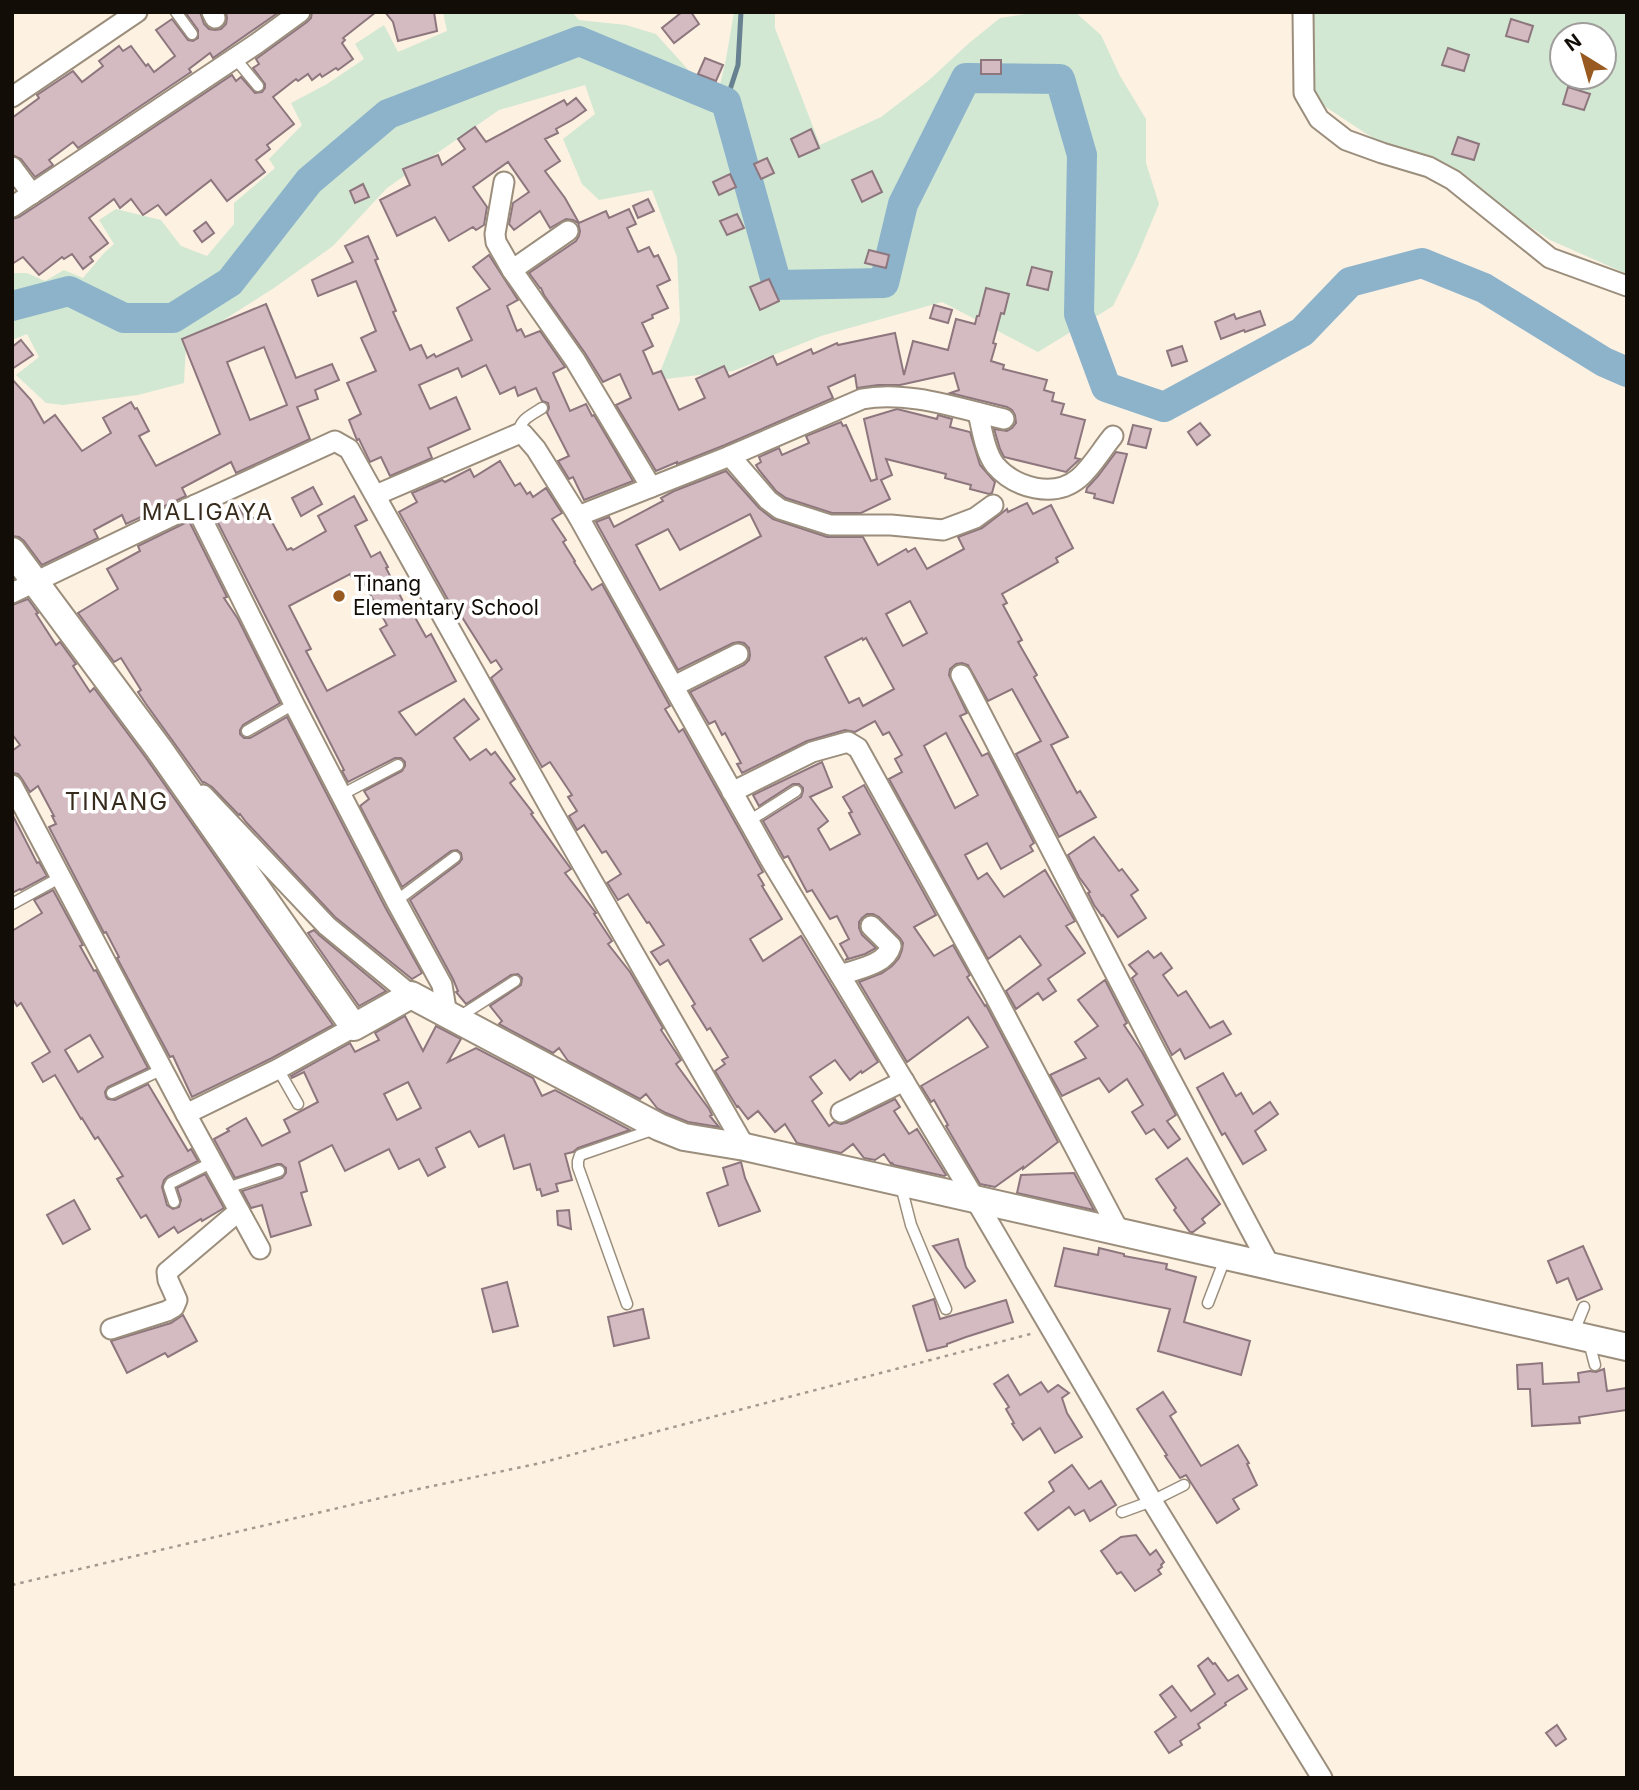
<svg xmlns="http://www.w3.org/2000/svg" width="1639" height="1790" viewBox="0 0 1639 1790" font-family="Inter,sans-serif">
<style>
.green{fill:#d2e8d3;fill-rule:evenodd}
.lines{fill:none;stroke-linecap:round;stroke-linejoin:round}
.stream{stroke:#688190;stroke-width:5}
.river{stroke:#8db3cb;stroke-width:30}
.building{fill:#d4bbc2;stroke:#8d767d;stroke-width:2;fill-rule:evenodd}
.lane-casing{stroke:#9b8e7c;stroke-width:13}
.street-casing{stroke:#9b8e7c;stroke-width:23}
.secondary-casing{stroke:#9b8e7c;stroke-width:30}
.path{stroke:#a3998e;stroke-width:2.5;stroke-dasharray:3.5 5;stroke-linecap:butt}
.lane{stroke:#fff;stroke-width:10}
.street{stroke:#fff;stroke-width:19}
.secondary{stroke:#fff;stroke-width:26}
.poi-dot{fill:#985a20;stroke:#fff;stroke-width:2.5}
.labels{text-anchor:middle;stroke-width:7;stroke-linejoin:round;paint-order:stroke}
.poi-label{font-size:21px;fill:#120d07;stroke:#fff;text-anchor:start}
.neighbourhood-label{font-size:23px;letter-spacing:2px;fill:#362b1c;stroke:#fff}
.quarter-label{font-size:24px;letter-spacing:2px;fill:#362b1c;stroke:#fff}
</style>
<rect width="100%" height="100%" fill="#fdf1e2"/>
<g class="green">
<polygon points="443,12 572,12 579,20 626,25 656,34 701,84 719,89 726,59 734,12 775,12 775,28 820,145 881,117 928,81 968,44 1000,18 1038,12 1075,12 1101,35 1120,76 1146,119 1146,163 1159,204 1137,257 1113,306 1038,352 942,302 821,336 733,371 657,380 680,321 677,257 652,190 599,200 582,184 563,139 595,114 585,85 499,110 387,188 333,246 274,288 186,344 184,383 138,395 63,405 46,403 16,375 39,357 27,334 12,340 12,273 27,273 45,281 64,270 83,278 104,253 114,244 99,220 116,209 161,220 181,246 207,256 234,224 234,203 275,168 269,159 302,125 291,103 327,84 364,59 355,44 384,25 398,52 447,31"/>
<path d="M1313 12H1627V274L1550 240 1492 201 1456 170 1385 146 1315 100 1313 59ZM1562 35H1604V77H1562Z"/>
</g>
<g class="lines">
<polyline class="stream" points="726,102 738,65 741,12"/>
<polyline class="river" points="12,306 69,291 124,318 173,318 230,282 309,181 388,114 579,41 726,102 777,285 884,283 903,204 966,78 1060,79 1082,155 1079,314 1106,387 1164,407 1302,332 1350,282 1422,263 1484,288 1604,362 1627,372"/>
</g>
<g class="building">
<polygon points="185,12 200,12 204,24 209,29 215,30 221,29 226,24 227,18 226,12 279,12 213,58 210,53 189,69 191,72 78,148 73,142 49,160 53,165 35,177 21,159 12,155 12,118 39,98 37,95 73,71 82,82 103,66 99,61 119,46 123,51 131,46 146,66 148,64 154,72 175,56 156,30 172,19 188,40 193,41 198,38 198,30"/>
<polygon points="312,12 376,12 343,38 345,40 342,43 353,59 338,70 336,68 322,77 320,74 312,80 308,74 298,81 296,79 273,97 294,124 267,145 270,149 256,160 265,172 227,201 211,180 166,215 158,205 143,215 131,199 120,208 114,199 89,218 108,243 90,257 93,261 83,269 72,254 64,259 62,257 39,275 23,257 12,264 12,219 19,217 39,204 232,75 236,81 241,77 255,93 262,92 265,88 265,84 253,68 259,64 256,59 307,22 311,18"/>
<polygon points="385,12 434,12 437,31 398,41 393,22"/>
<polygon points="682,12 691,12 699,24 674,43 662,28"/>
<polygon points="1511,19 1533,26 1528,42 1506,36"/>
<polygon points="1448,48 1469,55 1464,71 1442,65"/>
<polygon points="705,58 723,65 716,81 698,74"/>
<rect x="981" y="60" width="20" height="14"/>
<polygon points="1568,87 1590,94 1584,110 1563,104"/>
<polygon points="576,98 586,110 572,120 556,129 558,133 545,139 560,161 545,171 565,198 579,223 606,211 609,218 629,209 636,224 627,228 638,252 649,247 654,257 658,255 670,280 657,286 668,308 652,315 653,318 642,323 653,346 643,351 653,374 661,371 679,410 705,398 696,379 724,366 729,377 773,356 777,365 811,349 813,354 837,343 838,345 895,333 904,375 913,341 948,350 956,319 975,324 977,316 979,316 986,288 1009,294 1004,314 1001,313 993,343 996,344 991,361 1004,365 1003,369 1047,380 1044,390 1054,393 1052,401 1064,404 1061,414 1085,420 1075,458 1080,459 1066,472 1004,457 1000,449 994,429 1007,431 1012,428 1016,423 1015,415 1012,410 1007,407 950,393 959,390 954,373 900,385 878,385 857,388 855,375 828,387 833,398 725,445 677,464 677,462 656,471 616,405 631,398 620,374 603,382 585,353 544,295 541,288 540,288 529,273 576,241 579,236 580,231 578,223 573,220 566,219 550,228 540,211 514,230 509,224 513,203 529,192 508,162 473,187 487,207 484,225 476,230 473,227 449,241 435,217 397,236 380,200 410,185 403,169 438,155 442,165 465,149 458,139 475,127 486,142 564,100 567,105"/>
<polygon points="811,129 819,148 799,157 791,139"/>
<polygon points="1458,137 1479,144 1474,160 1452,154"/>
<polygon points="767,158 774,173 761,179 754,164"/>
<polygon points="872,171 882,192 862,202 852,180"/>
<polygon points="730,174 736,187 719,195 713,182"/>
<polygon points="363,184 369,197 355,203 350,191"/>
<polygon points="648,199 654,211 638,218 633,206"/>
<polygon points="737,214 744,228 727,235 720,221"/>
<polygon points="206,222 214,233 202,242 194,231"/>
<polygon points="368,236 378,259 375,260 396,311 393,312 410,350 421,345 427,358 434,354 436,357 472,340 457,308 490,289 473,267 489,255 518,300 507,306 517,331 521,329 525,337 540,331 565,367 553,373 570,411 586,404 592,416 594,415 633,481 584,500 573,477 569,479 558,461 569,456 547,413 549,408 548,403 542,401 536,388 518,396 515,387 500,394 486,365 462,377 458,368 419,385 430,409 456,397 470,429 428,448 432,458 390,476 381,457 370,462 359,439 357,440 349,420 361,414 347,383 376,371 361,338 376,331 356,281 318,296 312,280 353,262 345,246"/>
<polygon points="869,250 889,255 886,268 865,263"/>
<polygon points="1032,267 1052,272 1048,290 1027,285"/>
<polygon points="769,279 779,301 760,310 750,287"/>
<path d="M266 304 296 378 332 364 339 380 315 390 318 399 297 407 310 439 236 473 231 462 182 488 186 496 126 524 122 515 94 530 98 538 42 565 24 541 19 537 12 536V379L31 400 44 423 55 415 82 451 111 433 103 418 131 402 135 409 137 408 149 431 139 436 156 466 220 434 182 339ZM264 347 287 405 250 420 227 362Z"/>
<polygon points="934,305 952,310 948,323 930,318"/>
<polygon points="1260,311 1265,325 1245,332 1244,330 1221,339 1215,322 1234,314 1236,319"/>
<polygon points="21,340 33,355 12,369 12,347"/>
<polygon points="1182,346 1187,361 1172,366 1167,351"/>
<polygon points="897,409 937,419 938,415 952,419 950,427 970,432 980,465 995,482 992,493 989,494 970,489 971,485 945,478 946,474 886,459 892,475 881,480 890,499 861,513 832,513 786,498 776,491 759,470 756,465 761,462 759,457 779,448 782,455 809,443 806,436 841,422 843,426 846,425 871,481 877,479 864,419"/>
<polygon points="1200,423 1210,435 1197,445 1188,432"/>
<polygon points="1133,425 1151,429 1146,448 1128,444"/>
<polygon points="1116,452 1127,454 1113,503 1094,498 1095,494 1086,492 1087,488 1098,476"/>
<polygon points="500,461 515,486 520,483 527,494 530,492 533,497 546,488 562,513 552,519 566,540 563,542 575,561 574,562 592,590 602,584 670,706 665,709 679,732 683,729 763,872 758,875 764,885 762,886 782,919 750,939 763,961 801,936 878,1062 862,1073 861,1071 850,1080 835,1060 810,1077 822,1093 812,1101 829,1126 834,1122 841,1124 846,1123 895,1099 900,1107 894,1111 909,1134 917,1129 946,1175 944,1176 894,1165 892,1163 891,1164 884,1154 875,1160 864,1158 853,1144 841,1153 797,1143 785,1124 775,1132 758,1111 748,1119 738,1106 737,1107 715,1071 725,1064 722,1060 728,1057 710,1028 707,1030 692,1006 695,1004 668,960 660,965 651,952 664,945 649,922 647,923 628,894 618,900 608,884 607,883 621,874 606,851 602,853 584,825 577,830 569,816 577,811 568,797 572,795 550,762 542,767 491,678 502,669 496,660 491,663 460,614 457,616 399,512 417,502 412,493 442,480 445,482 470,469 474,477"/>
<path d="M726 471 759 508 773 519 827 537H863L878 565 906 549 908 552 915 548 927 569 964 549 958 537 982 528 1007 509 1008 512 1027 503 1033 514 1051 505 1073 548 1056 558 1058 562 1002 594 1007 603 1003 605 1022 640 1018 642 1037 675 1034 677 1068 737 1051 745 1077 793 1080 791 1096 817 1059 837 1016 754 1041 741 1012 689 988 701 968 665 962 663 956 664 950 669 949 675 967 713 960 716 982 756 988 753 1034 843 1030 846 1033 851 1001 869 987 843 965 855 978 879 987 873 1004 897 1045 870 1075 921 1066 926 1085 953 1048 979 1056 991 1043 1000 1038 993 1016 1009 1006 991 1041 965 1020 936 988 959 889 779 902 772 895 759 902 755 889 732 883 735 875 721 855 732 845 730 807 741 742 773 737 764 741 763 725 733 722 735 715 721 709 724 690 692 744 665 749 660 750 655 749 648 744 643 739 642 733 643 678 670 596 522 609 517 614 527 663 501 661 498 674 491ZM750 514 761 536 660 590 636 545 668 529 680 550ZM910 601 927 633 903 646 886 614ZM862 638 863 640 866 638 894 689 863 706 859 698 849 703 825 657ZM946 733 978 795 955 808 924 746Z"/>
<polygon points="313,487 322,504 301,516 292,498"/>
<path d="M354 496 367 520 355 526 371 557 380 552 388 567 386 568 409 613 412 612 426 637 431 634 456 681 399 712 416 735 464 699 479 719 454 738 470 760 486 749 491 755 495 752 515 779 510 783 533 813 531 814 571 869 565 873 596 913 594 914 612 941 608 944 630 972 663 1028 661 1030 681 1060 676 1064 709 1109 712 1115 710 1116 719 1127 688 1122 666 1113 657 1108 646 1094 640 1099 568 1061 559 1048 553 1053 499 1024 502 1021 490 1006 521 985 522 978 518 974 511 975 466 1004 456 992 458 991 453 979 410 900 459 863 462 859 461 853 457 850 451 851 402 887 360 806 369 799 364 791 402 771 405 766V762L401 758H395L348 782 342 771 344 770 216 519 239 506 247 522 266 511 287 550 291 548 293 550 326 531 318 516ZM350 574 352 578 359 574 387 625 380 629 395 655 327 691 306 651 311 649 289 606Z"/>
<polygon points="189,521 227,597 224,598 238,619 280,703 243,725 240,730 240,734 244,738 250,738 287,717 385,907 422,973 412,979 335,917 246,822 240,814 239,815 212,787 204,782 203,783 146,704 138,692 141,690 121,658 114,662 78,613 118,589 107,569 140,551 138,546"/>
<polygon points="28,599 38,613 36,614 56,645 60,642 76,664 73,666 90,692 94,688 146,758 333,1025 272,1058 192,1097 173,1056 170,1057 117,958 119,957 106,932 104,933 49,827 56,824 52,816 54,816 38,786 30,792 22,779 18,774 12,773 12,751 20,745 12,734 12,605"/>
<polygon points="822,762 832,787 810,797 828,821 818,829 830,850 860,834 849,813 852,812 843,797 864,785 936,915 914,927 934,956 953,945 970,975 967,977 985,1006 986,1005 1058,1142 1023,1169 1023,1167 995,1187 980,1184 946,1126 948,1125 934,1100 931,1102 921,1086 988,1047 968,1017 907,1062 859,982 882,973 892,966 899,958 902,950 903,943 900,938 879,917 873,914 867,914 862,918 859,922 859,928 862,935 876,948 865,954 845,960 848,958 840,944 849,939 837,916 830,919 812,890 807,892 788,856 784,858 763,821 801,797 803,791 803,788 799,784 793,784 759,806 753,795"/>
<polygon points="12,814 37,863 39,862 47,876 21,890 20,889 12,893"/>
<polygon points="1094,837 1119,871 1122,869 1138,890 1131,895 1146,918 1118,937 1103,915 1102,916 1094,905 1088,893 1090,892 1079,877 1068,855"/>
<path d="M53 890 83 945 80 946 94 971 96 970 148 1068 108 1087 105 1092 106 1097 108 1099 115 1100 148 1084 188 1151 191 1149 198 1161 168 1176 164 1180 162 1187 167 1205 173 1209 179 1207 181 1200 177 1188 205 1174 224 1208 202 1221 201 1219 178 1233 174 1227 159 1237 146 1215 141 1218 117 1179 123 1176 98 1137 95 1139 82 1118 81 1119 55 1075 43 1082 32 1063 50 1052 21 1003 17 1006 12 998V931L42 913 34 900ZM90 1035 103 1057 78 1072 65 1050Z"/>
<polygon points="314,930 319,935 386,991 359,1006 308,933"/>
<polygon points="1148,951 1154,958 1161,953 1172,968 1163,975 1178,996 1186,991 1210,1028 1223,1021 1231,1034 1185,1059 1180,1049 1172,1055 1132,978 1137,974 1129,965"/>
<polygon points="1105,980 1127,1023 1124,1025 1142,1052 1176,1115 1167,1121 1180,1139 1168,1148 1154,1129 1146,1134 1132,1112 1143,1105 1127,1079 1109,1092 1099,1078 1062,1096 1050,1075 1086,1058 1075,1042 1098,1026 1078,1000"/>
<path d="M405 1016 423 1051 436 1026 461 1039 448 1062 476 1048 533 1078 542 1096 555 1090 630 1130 578 1148 573 1152 565 1154 572 1180 556 1184 558 1191 542 1196 540 1189 537 1190 530 1164 514 1169 504 1135 479 1147 470 1131 436 1148 445 1167 428 1176 419 1159 399 1169 389 1149 345 1171 332 1145 299 1162 307 1191 301 1193 311 1225 271 1237 262 1205 251 1208 242 1191 282 1178 286 1173V1168L281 1164H277L235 1178 214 1139 229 1131 227 1129 246 1118 262 1146 290 1132 284 1120 318 1102 304 1072 292 1078 291 1076 350 1043 355 1052 379 1040 375 1033ZM408 1082 421 1108 397 1120 384 1094Z"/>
<polygon points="1223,1073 1236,1096 1241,1093 1253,1114 1270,1102 1278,1114 1255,1131 1266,1150 1243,1164 1225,1133 1222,1135 1197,1088"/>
<polygon points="1187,1158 1220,1204 1202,1219 1205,1223 1193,1232 1190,1232 1174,1210 1176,1208 1156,1179"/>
<polygon points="741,1162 745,1178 760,1211 719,1226 707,1193 728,1185 723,1168"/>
<polygon points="1074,1173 1094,1210 1017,1193 1021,1175"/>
<polygon points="74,1200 90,1229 63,1244 47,1215"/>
<polygon points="569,1210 571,1229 558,1225 557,1211"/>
<polygon points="958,1239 966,1267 975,1281 965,1288 933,1246"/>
<polygon points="1583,1246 1602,1289 1577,1300 1568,1278 1557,1283 1548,1261"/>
<polygon points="1064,1248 1098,1255 1099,1248 1124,1254 1124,1256 1167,1264 1166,1269 1196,1277 1184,1322 1250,1341 1241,1375 1158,1351 1170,1309 1055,1286"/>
<polygon points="507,1282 518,1326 493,1332 482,1289"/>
<polygon points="934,1299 940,1319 1006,1300 1013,1322 966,1337 947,1344 947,1346 927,1351 913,1306"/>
<polygon points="643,1309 649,1338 614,1346 608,1317"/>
<polygon points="183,1315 197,1341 168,1357 165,1353 127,1373 111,1341 171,1323"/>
<polygon points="1542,1363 1543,1384 1579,1382 1578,1373 1590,1371 1596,1372 1604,1369 1607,1391 1627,1388 1627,1410 1579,1417 1580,1423 1532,1426 1530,1389 1518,1389 1517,1365"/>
<polygon points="1008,1375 1020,1395 1041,1382 1048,1392 1058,1385 1069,1393 1062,1398 1067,1413 1082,1437 1055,1453 1040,1428 1023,1440 1012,1424 1014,1423 1006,1409 1009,1407 994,1384"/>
<polygon points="1163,1392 1176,1412 1170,1416 1201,1466 1238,1445 1249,1463 1247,1464 1257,1485 1233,1499 1239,1509 1217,1523 1186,1475 1180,1478 1165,1456 1167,1455 1137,1409"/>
<polygon points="1072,1465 1089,1489 1101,1481 1116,1505 1090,1521 1084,1510 1075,1515 1069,1507 1038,1530 1025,1513 1054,1491 1049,1482"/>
<polygon points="1136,1535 1150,1555 1156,1550 1164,1562 1161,1565 1162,1567 1158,1570 1161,1574 1135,1591 1121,1572 1117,1574 1101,1551 1121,1537"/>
<polygon points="1208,1658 1213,1664 1215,1663 1228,1681 1238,1675 1247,1689 1225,1703 1226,1705 1198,1724 1200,1728 1180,1741 1182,1745 1169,1753 1155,1732 1176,1717 1160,1695 1172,1686 1191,1711 1215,1694 1198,1666"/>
<polygon points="1557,1725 1566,1739 1556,1746 1546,1733"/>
</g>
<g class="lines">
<defs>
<g id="lane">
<polyline points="176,12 192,34"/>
<polyline points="235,58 258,86"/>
<path d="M518 434C520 419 530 416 542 408"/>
<polyline points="247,731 294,704"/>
<polyline points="341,795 398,765"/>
<polyline points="749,821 796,791"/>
<polyline points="396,901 455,857"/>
<polyline points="12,904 61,877"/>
<polyline points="459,1017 515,981"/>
<polyline points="278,1069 298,1104"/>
<polyline points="112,1093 163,1069"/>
<polyline points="901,1186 911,1225 946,1309"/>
<polyline points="227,1188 279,1171"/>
<polyline points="174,1202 169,1187 171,1183 213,1162"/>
<polyline points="1208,1303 1226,1256"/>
<polyline points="627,1304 578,1167 578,1161 580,1155 652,1130"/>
<polyline points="1573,1334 1584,1307"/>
<polyline points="1589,1342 1595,1365"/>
<polyline points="1122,1512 1152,1501 1184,1485"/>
</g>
<g id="street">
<polyline points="212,12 215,18"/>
<polyline points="1303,12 1304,93 1319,119 1346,140 1382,153 1429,167 1453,180 1550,258 1627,286"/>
<polyline points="12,97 137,12"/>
<polyline points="12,167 32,194"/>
<polyline points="504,182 495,234 496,242 512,270 575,360 651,487"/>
<polyline points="12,207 256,44 300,12"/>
<polyline points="512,270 568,231"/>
<path d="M978 413C982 429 985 452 995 465 1015 488 1054 499 1079 478 1092 467 1102 449 1113 436"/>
<polyline points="730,456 768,500 780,509 830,525 891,525 943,530 975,518 993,505"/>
<polyline points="376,495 518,434 523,434 536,449 578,516 770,859 975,1199 1152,1501 1322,1778"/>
<polyline points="195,505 294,704 396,901 442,985 447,1015"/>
<path d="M578 516 730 456 862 399C907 390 960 409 1004 419"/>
<polyline points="12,593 195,505 335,441 349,449 553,813 745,1147"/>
<polyline points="961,675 1155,1050 1270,1266"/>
<polyline points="674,686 738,654"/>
<polyline points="12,785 186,1114 260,1249"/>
<polyline points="732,792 812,752 848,742 858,748 994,994 1119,1231"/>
<polyline points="203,795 327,926 411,995"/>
<path d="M840 975C857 969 886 965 891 946L871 926"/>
<polyline points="841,1112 904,1081"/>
<polyline points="186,1114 278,1069 354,1027"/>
<polyline points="111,1329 167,1311 174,1307 177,1300 168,1280 167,1272 239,1211"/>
</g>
<polyline id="secondary" points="12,551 159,749 354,1027 411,995 659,1127 684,1137 745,1147 1627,1347"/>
</defs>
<use href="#lane" class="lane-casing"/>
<use href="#street" class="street-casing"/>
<use href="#secondary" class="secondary-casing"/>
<polyline class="path" points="12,1585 423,1488 541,1463 666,1429 1034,1333"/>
<use href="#lane" class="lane"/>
<use href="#street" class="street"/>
<use href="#secondary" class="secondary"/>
</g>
<circle class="poi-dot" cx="339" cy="596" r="7"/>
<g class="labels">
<g class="poi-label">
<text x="353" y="591">Tinang<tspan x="353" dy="24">Elementary School</tspan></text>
</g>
<g class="neighbourhood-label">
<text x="208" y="520">MALIGAYA</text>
</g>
<g class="quarter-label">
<text x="117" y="810">TINANG</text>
</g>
</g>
<rect width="1639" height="1790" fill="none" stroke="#120d07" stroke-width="28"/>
<g transform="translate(1583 56) rotate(323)"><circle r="33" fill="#ffffff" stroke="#a09e9c" stroke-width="2"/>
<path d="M0-5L12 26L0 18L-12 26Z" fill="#985a20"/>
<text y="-10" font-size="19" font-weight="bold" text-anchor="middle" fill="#120d07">N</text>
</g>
</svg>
